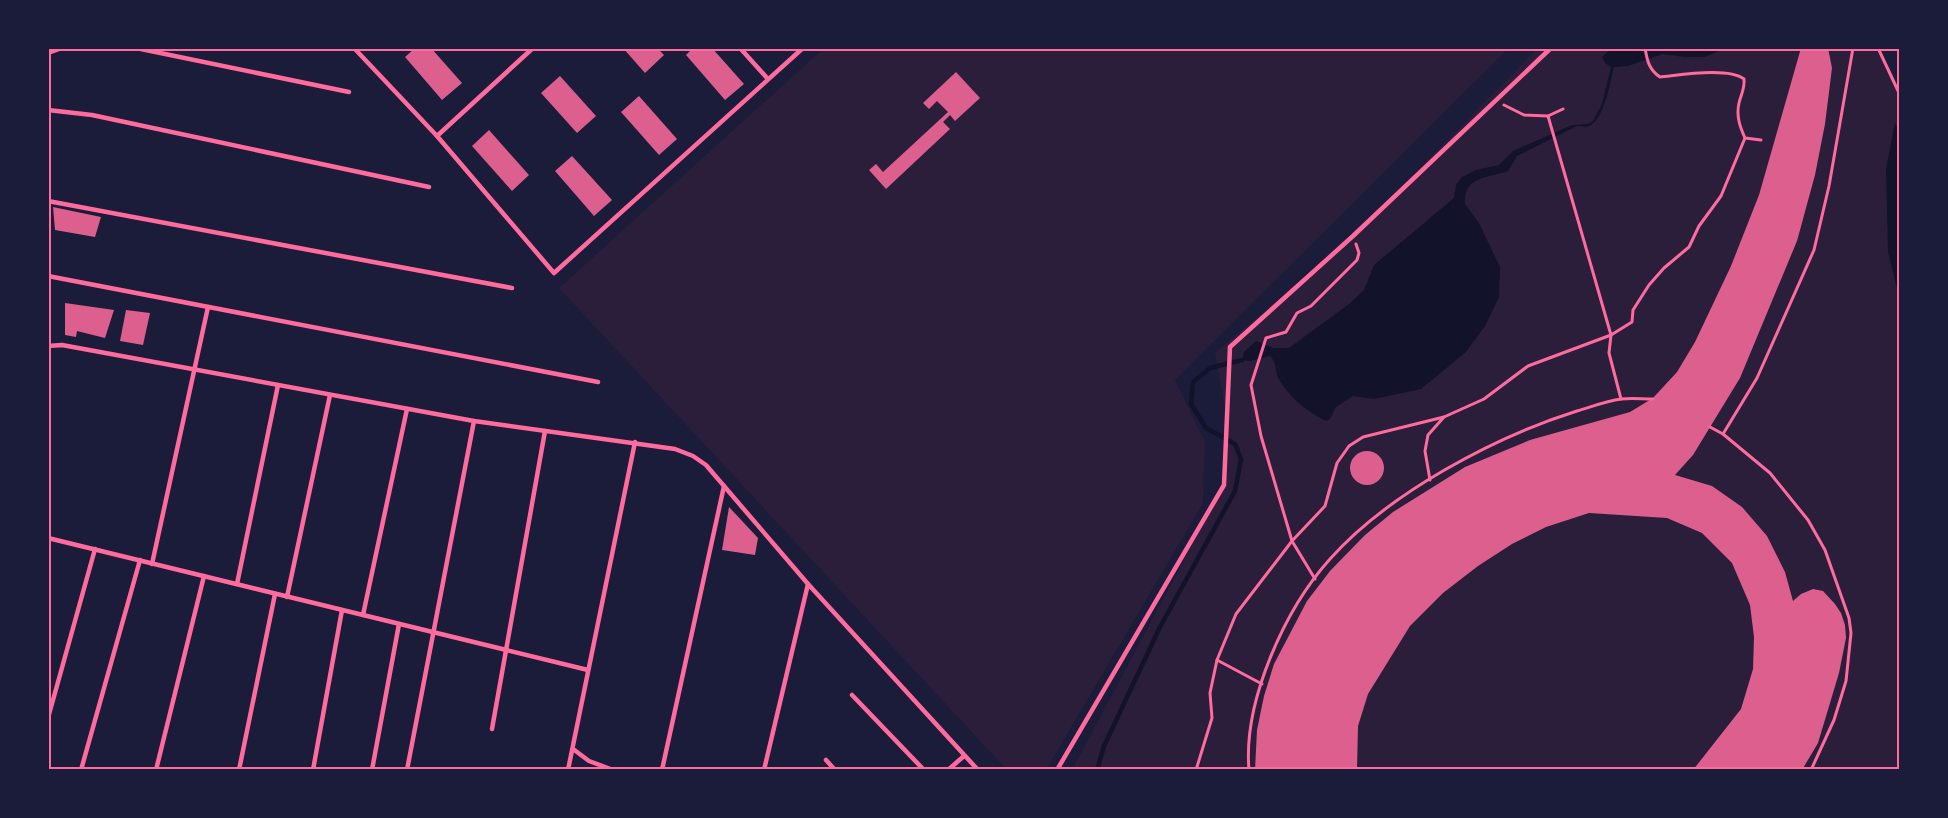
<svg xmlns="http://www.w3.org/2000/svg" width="1948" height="818" viewBox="0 0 1948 818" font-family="'DejaVu Sans',sans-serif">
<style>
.green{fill:#2a1e3b}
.water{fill:#12122b}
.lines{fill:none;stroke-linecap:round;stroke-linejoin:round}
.stream{stroke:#12122b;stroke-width:4.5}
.building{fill:#dd5f8e}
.path{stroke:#ff6b9d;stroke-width:3}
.service{stroke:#ff6b9d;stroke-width:4.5}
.neatline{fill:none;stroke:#ff6b9d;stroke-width:2}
</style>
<rect width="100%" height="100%" fill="#1b1b3a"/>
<g class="green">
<polygon points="824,48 1509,48 1175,380 1205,442 1203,503 1046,770 1007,770 559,288"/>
<polygon points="1538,48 1879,48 1900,93 1900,770 1072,770 1224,485 1226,413 1215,353 1353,236"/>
</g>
<g class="water">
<path d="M1612 48H1727L1704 57H1684L1663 54 1628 66 1614 67C1610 82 1605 116 1591 125 1587 128 1582 126 1577 126L1517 156 1508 171C1488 178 1463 176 1465 204L1479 223 1500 267 1499 297 1485 326 1466 352 1421 389 1374 399 1353 396 1336 407 1330 419 1326 421C1308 412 1291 399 1280 381 1274 373 1278 364 1270 356L1250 361 1242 360 1244 352 1256 341 1273 348H1289L1349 304 1364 290 1374 265 1454 198 1456 185 1462 177 1476 170 1499 165 1513 151 1572 125 1588 124 1593 121 1602 104 1611 67 1605 63 1602 57Z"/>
<polygon points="1895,123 1900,133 1900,301 1888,252 1886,169"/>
</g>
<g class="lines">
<polyline class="stream" points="1097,770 1104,746 1160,627 1235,491 1241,459 1235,444 1206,428 1191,404 1193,382 1210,368 1242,360"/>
</g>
<g class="building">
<polygon points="415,48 431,48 462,83 442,100 405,57"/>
<polygon points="623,48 657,48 664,55 645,73"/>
<polygon points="693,48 712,48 744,84 725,100 686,55"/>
<polygon points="1801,48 1828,48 1832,68 1825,124 1815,175 1797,241 1740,378 1693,455 1675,475 1712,486 1742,507 1767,536 1785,572 1793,601 1801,594 1813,589 1823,591 1835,604 1841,613 1845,625 1846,638 1839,673 1818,743 1802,770 1693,770 1741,709 1753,669 1754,637 1750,605 1732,563 1702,533 1667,518 1589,513 1546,527 1512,544 1478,566 1443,593 1410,626 1368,694 1358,726 1357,770 1255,770 1257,730 1264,696 1274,664 1307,601 1330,571 1365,535 1393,512 1465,467 1530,440 1630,412 1653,398 1677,372 1695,342 1731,266 1759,195"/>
<polygon points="956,72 980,98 955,121 950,115 943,122 950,129 886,189 869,170 876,164 883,172 948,112 937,101 929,109 923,103"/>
<polygon points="560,76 596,116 577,133 541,93"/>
<polygon points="639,96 677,139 659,155 621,112"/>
<polygon points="489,130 529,175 512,191 472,146"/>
<polygon points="572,156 612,200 594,216 555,171"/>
<polygon points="53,207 101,217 95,237 55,230"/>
<polygon points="65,303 114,310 105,338 77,331 76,337 65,335"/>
<polygon points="126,310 150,313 143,345 120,341"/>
<circle cx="1367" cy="468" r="17"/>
<polygon points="729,507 758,538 755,555 722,550"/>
</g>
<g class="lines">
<g class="path">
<path d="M1645 48C1647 60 1649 70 1660 77 1681 75 1728 67 1744 79 1745 89 1741 94 1739 103 1736 116 1740 127 1745 138L1761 140"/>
<polyline points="1878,48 1900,95"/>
<polyline points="1504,105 1524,115 1548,116"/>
<polyline points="1621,399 1609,353 1611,335 1632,322 1633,310 1649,285 1664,268 1689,247 1699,226 1721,196 1745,138"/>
<polyline points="1710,427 1723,434 1770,473 1808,520 1825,550 1849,618 1851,633 1846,681 1834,720 1811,770"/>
<polyline points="1723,434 1757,378 1814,250 1829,186 1853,48"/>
<polyline points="1430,480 1425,451 1428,435 1444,417"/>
<polyline points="1315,579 1292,541 1261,436 1251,385 1266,338 1286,332 1297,313 1311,306 1357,260 1359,253 1356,244"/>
<polyline points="1217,660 1262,684"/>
<polyline points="1196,770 1212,718 1210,693 1217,660 1236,614 1292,541 1325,506 1337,463 1349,446 1363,437 1444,417 1484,399 1528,366 1611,335 1548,116 1563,109"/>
<path d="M1249 770C1243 701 1285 609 1330 559 1389 493 1494 437 1577 411 1591 407 1606 401 1621 399 1631 398 1642 399 1653 399"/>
</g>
<g class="service">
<polyline points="136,48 349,92"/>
<polyline points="354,48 437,136 554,273 803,48"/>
<polyline points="740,48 768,79"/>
<polyline points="48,53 62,48"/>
<polyline points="48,110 92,115 429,187"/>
<polyline points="437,136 533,48"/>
<polyline points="48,201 512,288"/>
<polyline points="48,276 598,382"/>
<polyline points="48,346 62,345 474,421 675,449 693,456 706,465 808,584 978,770"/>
<polyline points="48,538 588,670"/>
<polyline points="152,564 208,307"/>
<polyline points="237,584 278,385"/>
<polyline points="287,597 330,395"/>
<polyline points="363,615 407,409"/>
<polyline points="852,695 924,770"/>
<polyline points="48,718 95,549"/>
<polyline points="492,729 545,431"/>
<polyline points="573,749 589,761 613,770"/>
<polyline points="826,760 835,770"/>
<polyline points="81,770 140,560"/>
<polyline points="156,770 204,576"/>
<polyline points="239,770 275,594"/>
<polyline points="313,770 342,610"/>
<polyline points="372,770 399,624"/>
<polyline points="407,770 474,421"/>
<polyline points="568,770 635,442"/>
<polyline points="662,770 724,486"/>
<polyline points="764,770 808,584"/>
<polyline points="948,770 964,756"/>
<polyline points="1057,770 1224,485 1230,347 1353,236 1551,48"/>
</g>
</g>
<rect width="1948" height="818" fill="none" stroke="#1b1b3a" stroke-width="99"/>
<rect x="50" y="50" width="1848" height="718" class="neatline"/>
</svg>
